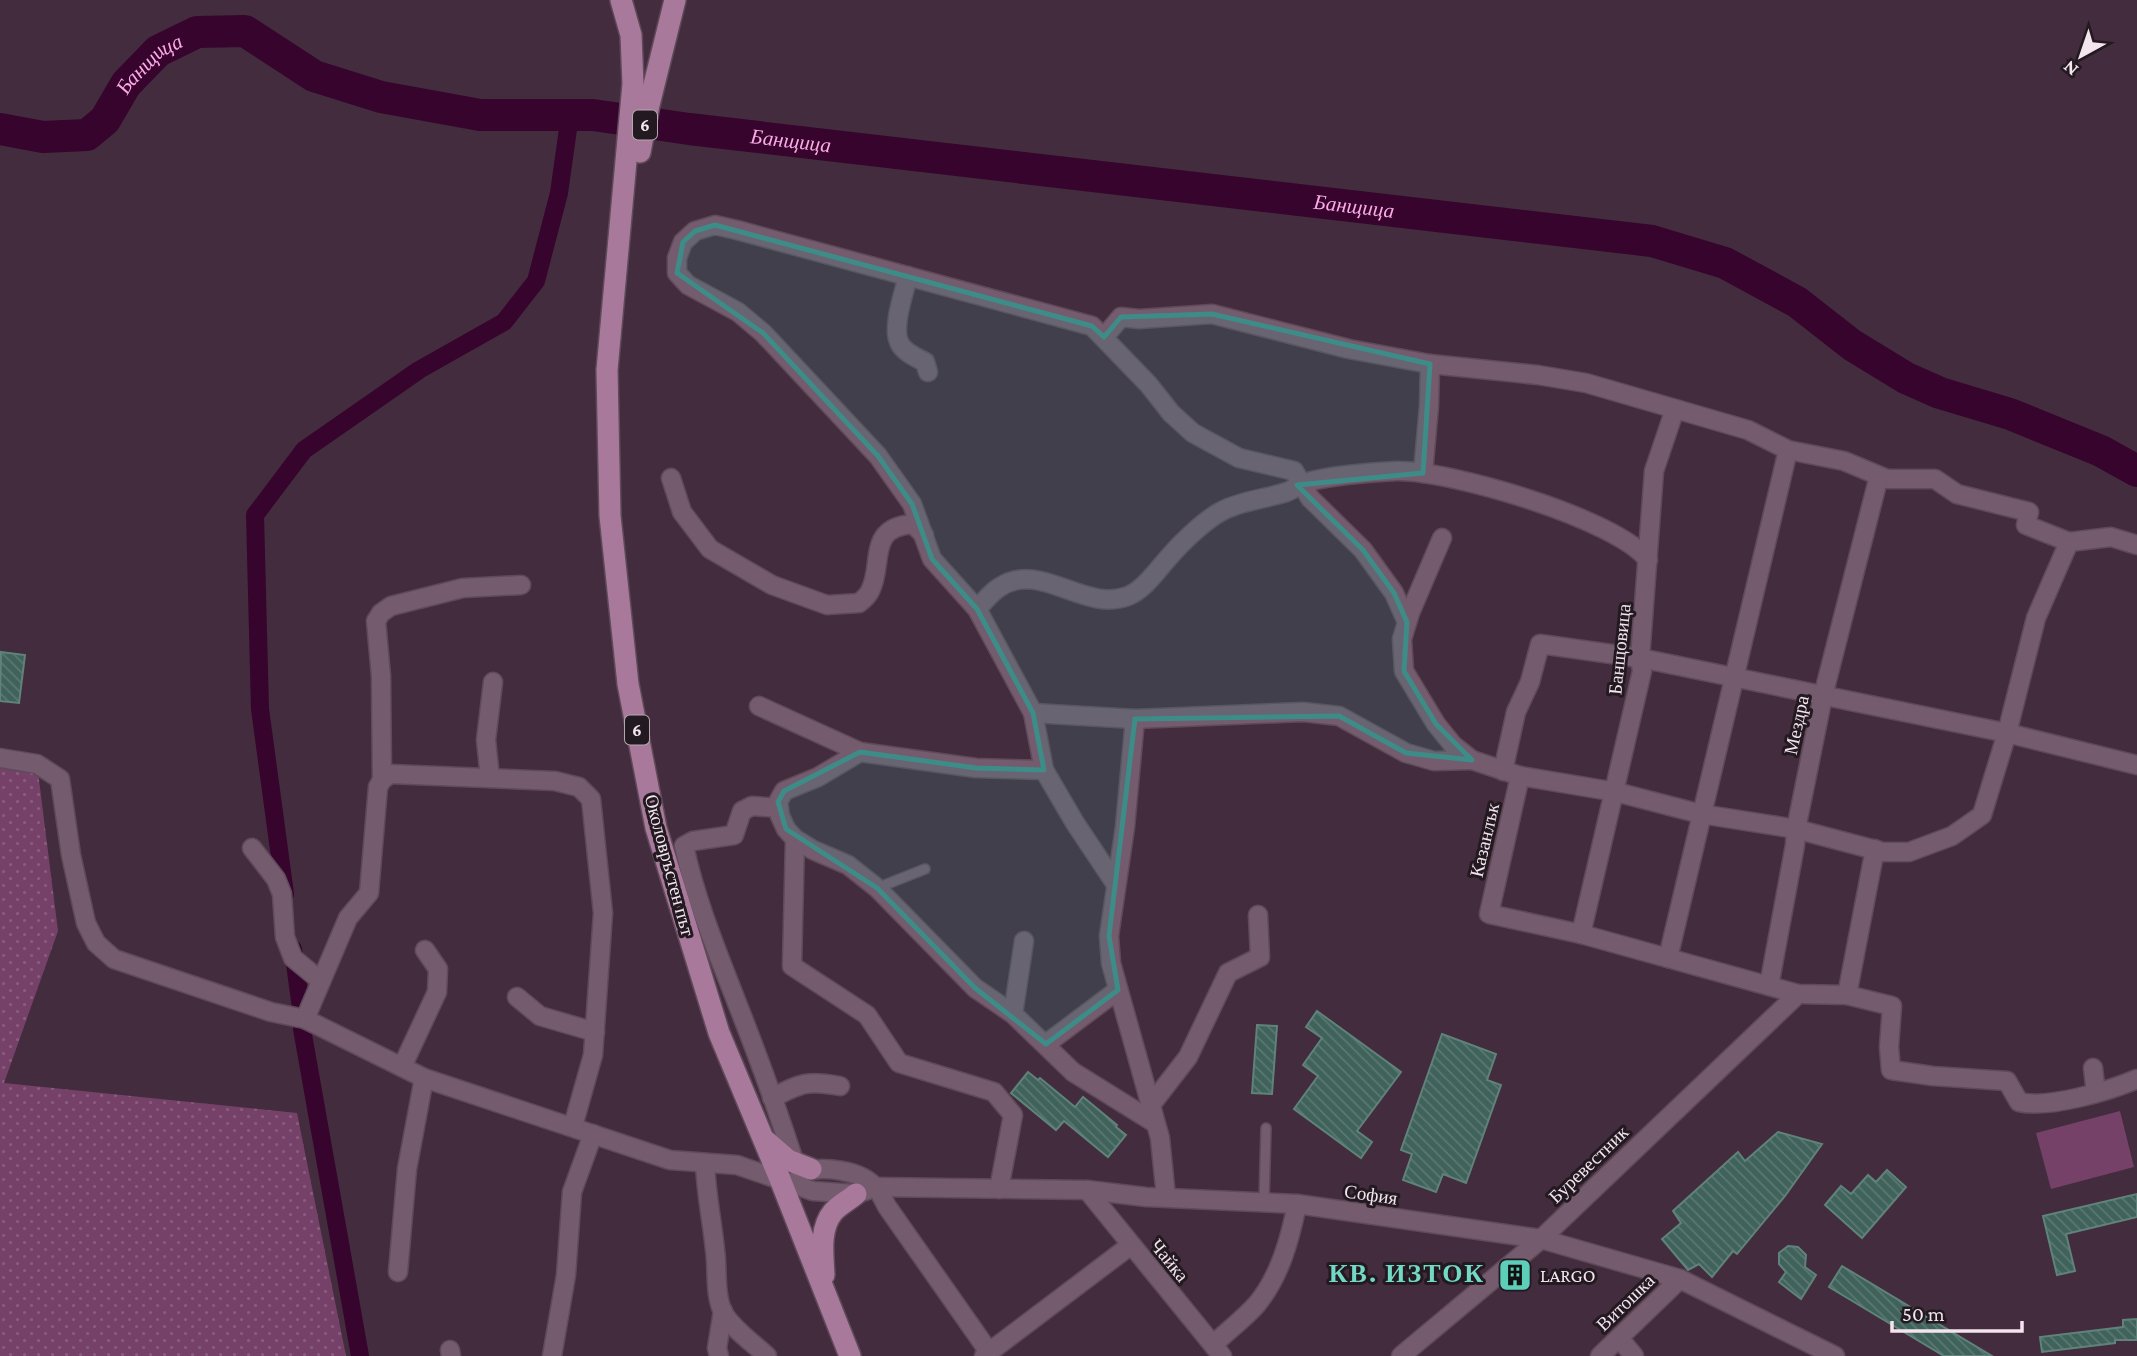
<svg xmlns="http://www.w3.org/2000/svg" width="2137" height="1356" viewBox="0 0 2137 1356" font-family="'Crimson Pro',serif">
<style>
.grass{fill:url(#grass-dots)}
.pitch{fill:#754168}
.lines{fill:none;stroke-linecap:round;stroke-linejoin:round}
.canal{stroke:#36042d;stroke-width:18}
.river{stroke:#36042d;stroke-width:32}
.building{fill:url(#building-back-hatch);stroke:#5f837b;stroke-width:2}
.lane-casing{stroke:#5e4a59;stroke-width:12}
.street-casing{stroke:#5e4a59;stroke-width:21}
.primary-casing{stroke:#5e4a59;stroke-width:24}
.lane{stroke:#745b6d;stroke-width:9}
.street{stroke:#745b6d;stroke-width:18}
.primary{stroke:#a8799b;stroke-width:21}
.marked{fill:#3d8c88;fill-opacity:0.2;stroke:#3d8c88;stroke-width:5;stroke-linejoin:round}
.labels{text-anchor:middle;stroke-width:6;stroke-linejoin:round;paint-order:stroke}
.shield{fill:#231920;stroke:#b5a7b0;stroke-width:2}
.shield-label{font-size:18px;font-weight:bold;fill:#f3e4ee}
.street-label{font-size:19px;fill:#f3e4ee;stroke:#231920}
.poi-label{font-size:19px;fill:#f3e4ee;stroke:#231920;text-anchor:start}
.water-label{font-size:21px;font-style:italic;fill:#fca9e5;stroke:#231920}
.district-label{font-size:26px;font-weight:bold;letter-spacing:2px;fill:#73d8c4;stroke:#231920}
</style>
<defs>
<pattern id="grass-dots" width="8" height="8" patternUnits="userSpaceOnUse" patternTransform="scale(1.75)"><rect width="8" height="8" fill="#754168"/><path d="M2 2h.1M6 6h.1" fill="none" stroke="#895c7e" stroke-width="1.8" stroke-linecap="round"/></pattern>
<pattern id="building-back-hatch" width="6" height="6" patternUnits="userSpaceOnUse" patternTransform="scale(1.75)"><rect width="6" height="6" fill="#3f625a"/><path d="M-1 5l2 2M0 0l6 6M5-1l2 2" fill="none" stroke="#5b7872"/></pattern>
</defs>
<rect width="100%" height="100%" fill="#432c3d"/>
<polygon class="grass" points="37,764 58,931 4,1083 297,1113 346,1356 0,1356 0,768"/>
<polygon class="pitch" points="2120,1111 2134,1167 2051,1189 2036,1133"/>
<g class="lines">
<g class="canal">
<polyline points="285,894 260,709 255,515 304,450 419,370 504,322 536,281 559,193 570,115"/>
<polyline points="293,949 301,1008"/>
<polyline points="302,1029 360,1356"/>
</g>
<path class="river" id="s1" d="M0 129 43 137 87 135 105 120 126 84 158 51 197 32 245 31 314 76 381 97 480 115H593L689 129 1652 241 1725 263 1797 302 1852 345 1906 378 1940 393 2010 414 2101 451 2137 471"/>
</g>
<g class="building">
<polygon points="1,652 25,655 19,703 0,701"/>
<polygon points="1317,1011 1401,1072 1357,1131 1372,1142 1361,1158 1294,1109 1318,1076 1303,1065 1322,1038 1306,1027"/>
<polygon points="1257,1025 1277,1026 1272,1094 1252,1093"/>
<polygon points="1442,1034 1496,1054 1487,1080 1501,1085 1466,1183 1443,1174 1436,1192 1403,1180 1412,1154 1401,1150"/>
<polygon points="1028,1072 1038,1080 1040,1078 1075,1107 1083,1097 1117,1125 1116,1127 1126,1135 1108,1157 1064,1121 1056,1130 1011,1093"/>
<polygon points="1778,1132 1822,1144 1785,1196 1737,1254 1733,1251 1712,1277 1699,1264 1688,1270 1662,1239 1681,1223 1673,1211 1738,1152 1745,1161"/>
<polygon points="1887,1170 1906,1187 1862,1238 1825,1205 1841,1186 1851,1194 1868,1175 1876,1182"/>
<polygon points="2137,1194 2137,1217 2066,1234 2075,1271 2057,1275 2043,1216"/>
<polygon points="1788,1246 1798,1247 1806,1255 1805,1267 1816,1275 1801,1299 1779,1282 1786,1272 1779,1264 1779,1253"/>
<polygon points="1842,1266 1992,1356 1944,1356 1829,1287"/>
<polygon points="2137,1319 2137,1340 2115,1340 2115,1343 2042,1352 2040,1337 2123,1327 2123,1320"/>
</g>
<g class="lines">
<defs>
<g id="lane">
<polyline points="877,888 925,869"/>
<polyline points="1264,1202 1266,1128"/>
</g>
<g id="street">
<path d="M908 276C904 293 892 326 899 342 903 352 917 358 925 362L928 372"/>
<polyline points="1104,337 1121,317 1139,319 1212,314 1349,349 1430,364 1538,375 1586,383 1748,430 1788,450 1844,461 1887,479 1935,479 1957,494 2029,512 2026,525 2069,542 2111,537 2137,545"/>
<polyline points="1423,473 1429,406 1430,364"/>
<path d="M671 478 682 512 710 549 772 585 827 605 859 603C863 600 868 595 870 591 884 565 866 527 913 524L924 535"/>
<polyline points="1442,538 1410,613 1402,639 1404,671 1436,724 1453,745 1472,760 1520,776 1616,792 1701,814 1796,829 1883,852 1909,852 1952,836 1982,815 2007,733 2036,618 2069,542"/>
<path d="M977 609C984 602 991 592 1000 587 1041 560 1084 613 1128 596 1145 589 1158 569 1170 556 1182 542 1206 519 1222 511 1240 501 1264 499 1283 493 1290 492 1295 487 1302 484 1322 476 1374 472 1397 471 1449 470 1617 519 1648 560"/>
<polyline points="759,706 860,752 976,768 1044,770"/>
<polyline points="1033,713 1135,719 1303,712 1339,716 1406,753 1434,761 1472,760"/>
<polyline points="1135,719 1125,827 1109,936 1111,963 1160,1138 1166,1197"/>
<polyline points="860,752 818,777 784,791 778,802 780,816 786,829 795,839 813,850 848,865 877,888 975,988 1013,1014 1073,1072 1155,1123"/>
<polyline points="0,758 37,764 60,779 71,855 86,923 96,943 114,959 271,1012 305,1019 424,1078 670,1160 737,1165 813,1191 856,1194 876,1187 1087,1190 1146,1197 1297,1204 1541,1239 1680,1279 1835,1356"/>
<polyline points="1503,771 1516,712 1530,682 1540,644 1640,658 2007,733 2137,765"/>
<path d="M1520 776 1489 914 1581 934 1798 994 1847 995 1892 1006 1889 1047 1891 1070 1933 1076 2007 1081 2019 1102C2048 1109 2109 1091 2137 1079"/>
<polyline points="490,778 486,740 493,682"/>
<polyline points="382,780 381,676 376,621 381,613 391,606 463,588 521,585"/>
<path d="M779 808 752 806 742 811 734 835 693 841 684 846C696 902 718 954 739 1008 759 1059 778 1111 795 1164"/>
<polyline points="795,839 792,966 867,1015 899,1063 994,1092 1013,1115 999,1189"/>
<polyline points="252,848 276,879 282,894 285,937 293,958 321,981"/>
<polyline points="1115,883 1075,823 1044,770 1033,713 977,609 932,559 912,504 878,456 763,333 738,312 688,285 677,273 677,258 683,242 695,231 715,225 737,230 1092,326 1149,385 1171,413 1193,433 1239,458 1294,471 1310,498 1363,550 1394,593 1407,622"/>
<polyline points="1581,934 1642,671 1640,658 1654,471 1675,409"/>
<polyline points="1668,958 1788,450"/>
<polyline points="1769,986 1795,845 1796,829 1823,696 1879,476"/>
<polyline points="1847,995 1875,849"/>
<polyline points="517,997 540,1016 595,1032"/>
<polyline points="1013,1014 1024,941"/>
<polyline points="305,1019 348,918 369,893 378,787 382,780 390,774 555,781 579,787 591,799 603,913 593,1055 573,1126"/>
<polyline points="1046,1044 1118,990"/>
<polyline points="402,1067 437,992 438,969 425,950"/>
<polyline points="2093,1068 2096,1093"/>
<path d="M772 1098C801 1083 807 1080 840 1086"/>
<polyline points="1150,1106 1188,1057 1228,973 1260,957 1258,915"/>
<path d="M705 1163C706 1193 712 1220 715 1250 718 1270 714 1296 724 1314 734 1330 753 1343 767 1356"/>
<path d="M800 1172C823 1166 860 1169 876 1188 881 1193 884 1202 888 1208L989 1352"/>
<polyline points="1087,1190 1222,1356"/>
<polyline points="398,1272 407,1169 424,1078"/>
<polyline points="1619,1338 1634,1356"/>
<path d="M1213 1345C1227 1331 1244 1319 1257 1304 1280 1276 1290 1239 1297 1204"/>
<polyline points="450,1350 451,1356"/>
<polyline points="552,1356 566,1275 572,1192 593,1134"/>
<polyline points="719,1356 717,1348 723,1311"/>
<polyline points="984,1356 1131,1245"/>
<polyline points="1401,1356 1541,1239 1798,994"/>
<polyline points="1600,1356 1680,1279"/>
</g>
<g id="primary">
<polyline points="621,0 631,35 633,84 607,370 610,516 628,684 656,828 719,1033 780,1179 850,1356"/>
<polyline points="640,152 649,105 675,0"/>
<polyline points="766,1141 788,1160 811,1169"/>
<path d="M824 1275C823 1255 819 1229 833 1212 839 1205 849 1200 856 1194"/>
</g>
</defs>
<use href="#lane" class="lane-casing"/>
<use href="#street" class="street-casing"/>
<use href="#primary" class="primary-casing"/>
<use href="#lane" class="lane"/>
<use href="#street" class="street"/>
<use href="#primary" class="primary"/>
</g>
<path class="marked" d="M715 225 1092 326 1104 337 1121 317 1212 314 1430 364 1423 473 1297 485 1363 550 1394 593 1407 622 1404 671 1436 724 1472 760 1406 753 1339 716 1135 719 1109 936 1118 990 1046 1044 975 988 877 888 786 829 778 802 784 791 860 752 976 768 1044 770 1033 713 977 609 932 559 912 504 878 456 763 333 677 273 683 242 695 231Z"/>
<defs>
<symbol id="building-square" viewBox="-11 -11 22 22"><rect x="-9" y="-9" width="18" height="18" rx="4" fill="#5dceb9" stroke="#231920"/><path d="M-4-6H4V6H1V3H-1V6H-4ZM-2.5-4.3h1.7v1.8h-1.7ZM.8-4.3h1.7v1.8H.8ZM-2.5-1h1.7V.8h-1.7ZM.8-1h1.7V.8H.8Z" fill="#111"/></symbol>
</defs>
<g fill-rule="evenodd">
<use href="#building-square" x="1496" y="1256" width="38" height="38"/>
</g>
<g class="labels">
<g class="shield">
<rect x="633" y="110.5" width="24" height="29" rx="5"/>
<rect x="625" y="715.5" width="24" height="29" rx="5"/>
</g>
<g class="shield-label">
<text x="645" y="131">6</text>
<text x="637" y="736">6</text>
</g>
<g class="street-label">
<text transform="translate(1619 649) rotate(-84)" y="7">Банщовица</text>
<text transform="translate(1796 725) rotate(-78)" y="7">Мездра</text>
<text transform="translate(1484 840) rotate(-77)" y="7">Казанлък</text>
<text transform="translate(670 865) rotate(75)" y="7">Околовръстен път</text>
<text transform="translate(1588 1164) rotate(-44)" y="7">Буревестник</text>
<text transform="translate(1371 1194) rotate(8)" y="7">София</text>
<text transform="translate(1170 1260) rotate(51)" y="7">Чайка</text>
<text transform="translate(1625 1302) rotate(-44)" y="7">Витошка</text>
</g>
<g class="poi-label">
<text x="1540" y="1282">LARGO</text>
</g>
<g class="water-label">
<text dy="7" stroke="none"><textPath href="#s1" startOffset="184">Банщица</textPath></text>
<text dy="7" stroke="none"><textPath href="#s1" startOffset="856">Банщица</textPath></text>
<text dy="7" stroke="none"><textPath href="#s1" startOffset="1423">Банщица</textPath></text>
</g>
<g class="district-label">
<text x="1407" y="1282">КВ. ИЗТОК</text>
</g>
</g>
<g transform="translate(2081 56) rotate(220)" stroke="#231920" stroke-width="5" paint-order="stroke">
<path d="M0-5L12 26L0 18L-12 26Z" fill="#f3e4ee"/>
<text y="-10" font-size="19" font-weight="bold" text-anchor="middle" fill="#f3e4ee">N</text>
</g>
<path d="M1892 1321v10h130v-10" fill="none" stroke="#f3e4ee" stroke-width="3.5"/>
<text x="1902" y="1321" font-size="21" fill="#f3e4ee" stroke="#231920" stroke-width="5" paint-order="stroke">50 m</text>
</svg>
